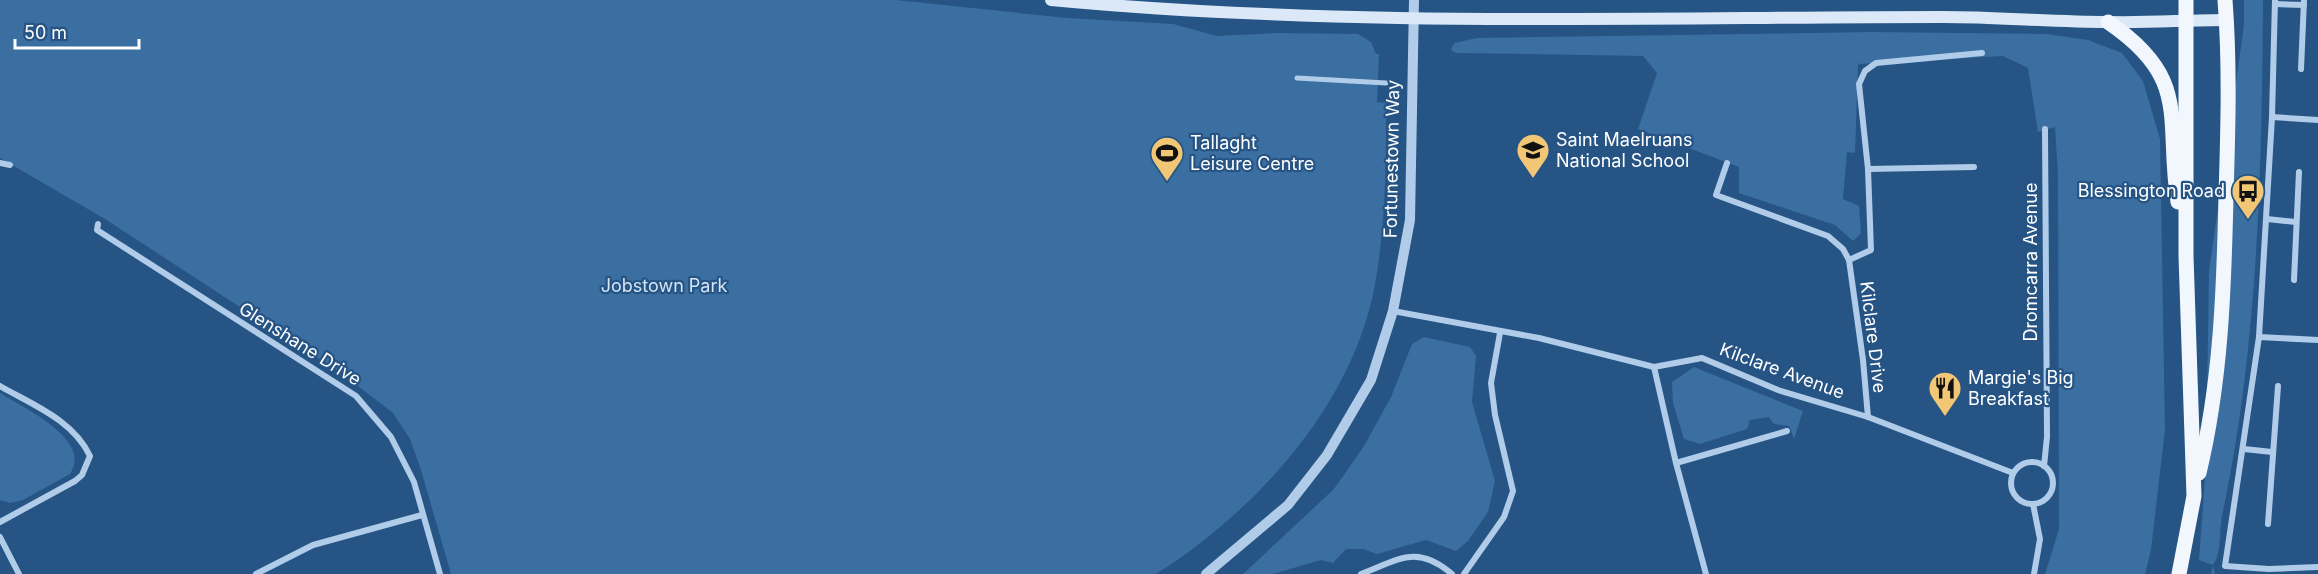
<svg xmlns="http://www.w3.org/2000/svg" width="2318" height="574" viewBox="0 0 2318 574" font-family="Inter,sans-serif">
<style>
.green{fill:#3b6ea1}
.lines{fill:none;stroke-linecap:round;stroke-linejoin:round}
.pedestrian{stroke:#b0cce8;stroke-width:5}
.minor{stroke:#b0cce8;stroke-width:6}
.tertiary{stroke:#b0cce8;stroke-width:10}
.secondary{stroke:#dae8f7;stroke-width:12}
.primary{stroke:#f2f7fe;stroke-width:15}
.labels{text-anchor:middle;stroke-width:4.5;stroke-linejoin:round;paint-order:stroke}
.poi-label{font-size:18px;fill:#fff;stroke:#265484;text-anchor:start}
.street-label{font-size:18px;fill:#fff;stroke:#265484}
.park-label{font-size:18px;fill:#d3e5f6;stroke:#265484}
</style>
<rect width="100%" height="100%" fill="#265484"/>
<g class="green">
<path d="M0 0H896L1067 18 1173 24 1217 36 1278 33 1358 34 1371 42 1376 54H1379L1377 102 1386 103C1386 164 1386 224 1375 284 1354 404 1256 511 1156 574H451L421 470 410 439 393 413 341 373 105 219 0 158Z"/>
<path d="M2244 0H2263C2262 172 2258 348 2222 516 2219 531 2222 553 2213 565L2215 574H2211L2213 565 2199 560 2206 464 2209 271 2244 25Z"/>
<polygon points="1871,32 2047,34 2088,40 2122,53 2143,81 2160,139 2165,430 2151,550 2145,574 2045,574 2059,529 2058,175 2055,127 2038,132 2028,68 2003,56 1858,64 1855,153 1847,152 1843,199 1859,206 1861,233 1853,241 1835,225 1739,193 1739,167 1638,129 1657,73 1643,56 1456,53 1451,50 1454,43 1477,38"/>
<polygon points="1424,337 1470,347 1476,356 1472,402 1495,481 1488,512 1468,541 1456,551 1426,540 1377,554 1363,549 1346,549 1333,563 1321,560 1273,574 1243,574 1334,489 1364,446 1391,397 1412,344"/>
<polygon points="1694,367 1803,411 1794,439 1789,426 1774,424 1769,417 1750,420 1747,429 1700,444 1684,439 1673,403 1672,382"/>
<path d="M0 393C22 407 94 440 70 474L23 500 10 503 0 500Z"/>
</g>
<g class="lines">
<polyline class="pedestrian" points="1297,78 1386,83"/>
<g class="minor">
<polyline points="2275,0 2272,117 2259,337 2225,566 2269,569 2318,567"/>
<polyline points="2275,4 2304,5"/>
<polyline points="2301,69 2304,0"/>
<polyline points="2272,117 2318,120"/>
<polyline points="0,163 10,165"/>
<polyline points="1727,163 1716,195 1828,236 1843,249 1849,260 1863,360 1868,417"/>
<polyline points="1868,169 1974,167"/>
<polyline points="2267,219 2296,222"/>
<polyline points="98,224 97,230 356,396 391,437 414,482 440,574"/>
<polyline points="1849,260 1871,250 1868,169 1859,84 1865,71 1876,63 1982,53"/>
<polyline points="2294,280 2299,172"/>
<polyline points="1393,311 1539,338 1654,367 1702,358 1778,390 1868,417 2013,473"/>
<polyline points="2259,337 2318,340"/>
<polyline points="1654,367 1676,463 1706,574"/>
<path d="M0 386C33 405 73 420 90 456L82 475 75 481 0 522"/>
<polyline points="2244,449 2272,452"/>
<circle cx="2032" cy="483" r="21"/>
<polyline points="1676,463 1787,431"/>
<polyline points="2044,466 2047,437 2045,129"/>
<polyline points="2033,504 2040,539 2034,574"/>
<polyline points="2268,524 2278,386"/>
<polyline points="0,537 19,574"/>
<polyline points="256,574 313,545 422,515"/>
<path d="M1361 574C1400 559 1417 544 1452 574"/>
<polyline points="1464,574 1504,517 1513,491 1495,415 1491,383 1500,333"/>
</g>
<polyline class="tertiary" points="1206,574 1288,505 1327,455 1371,380 1393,311 1410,220 1414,0"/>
<path class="secondary" d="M1051 0C1348 28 1646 17 1943 17 1998 17 2053 22 2109 22 2148 23 2187 20 2227 20"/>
<g class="primary">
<path d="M2108 22C2192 79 2165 118 2178 202"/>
<path d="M2199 473C2221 382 2224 289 2226 196 2228 131 2230 65 2225 0"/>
<polyline points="2179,574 2194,496 2186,256 2186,0"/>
</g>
</g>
<defs>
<symbol id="school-pin" viewBox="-11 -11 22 30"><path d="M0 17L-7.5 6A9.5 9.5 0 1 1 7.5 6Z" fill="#f1c775" stroke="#265484"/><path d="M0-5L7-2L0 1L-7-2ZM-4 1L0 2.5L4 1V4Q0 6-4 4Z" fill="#111"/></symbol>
<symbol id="stadium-pin" viewBox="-11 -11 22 30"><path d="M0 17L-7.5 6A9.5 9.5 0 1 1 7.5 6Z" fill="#f1c775" stroke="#265484"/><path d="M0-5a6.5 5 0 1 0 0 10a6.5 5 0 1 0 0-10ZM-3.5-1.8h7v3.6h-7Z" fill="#111"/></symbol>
<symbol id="bus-pin" viewBox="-11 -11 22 30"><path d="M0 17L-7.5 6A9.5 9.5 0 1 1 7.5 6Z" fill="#f1c775" stroke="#265484"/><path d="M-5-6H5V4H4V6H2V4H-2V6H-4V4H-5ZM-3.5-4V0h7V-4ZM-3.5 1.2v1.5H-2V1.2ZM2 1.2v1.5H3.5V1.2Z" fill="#111"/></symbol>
<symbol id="restaurant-pin" viewBox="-11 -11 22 30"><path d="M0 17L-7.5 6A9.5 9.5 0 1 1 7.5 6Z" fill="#f1c775" stroke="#265484"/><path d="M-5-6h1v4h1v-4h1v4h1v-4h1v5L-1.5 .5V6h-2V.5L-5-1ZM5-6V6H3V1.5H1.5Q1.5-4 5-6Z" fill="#111"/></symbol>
</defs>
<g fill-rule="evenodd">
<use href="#school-pin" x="1514" y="131" width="38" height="52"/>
<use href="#stadium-pin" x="1148" y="134" width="38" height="52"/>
<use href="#bus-pin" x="2229" y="172" width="38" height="52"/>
<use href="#restaurant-pin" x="1926" y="369" width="38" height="52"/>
</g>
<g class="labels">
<g class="poi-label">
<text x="1556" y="146">Saint Maelruans<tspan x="1556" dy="21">National School</tspan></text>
<text x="1190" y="149">Tallaght<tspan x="1190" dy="21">Leisure Centre</tspan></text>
<text x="2225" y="197" text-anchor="end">Blessington Road</text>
<text x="1968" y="384">Margie's Big<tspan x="1968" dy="21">Breakfast</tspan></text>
</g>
<g class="street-label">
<text transform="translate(1392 159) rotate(-89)" y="6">Fortunestown Way</text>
<text transform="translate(2031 262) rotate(-90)" y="6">Dromcarra Avenue</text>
<text transform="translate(1873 337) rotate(83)" y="6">Kilclare Drive</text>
<text transform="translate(300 344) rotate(32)" y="6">Glenshane Drive</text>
<text transform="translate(1782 371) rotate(20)" y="6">Kilclare Avenue</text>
</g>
<g class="park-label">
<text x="664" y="292">Jobstown Park</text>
</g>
</g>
<path d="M15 39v9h124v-9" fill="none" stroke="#ffffff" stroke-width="3"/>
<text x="24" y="39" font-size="18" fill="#ffffff" stroke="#265484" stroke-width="4.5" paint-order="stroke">50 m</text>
</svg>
